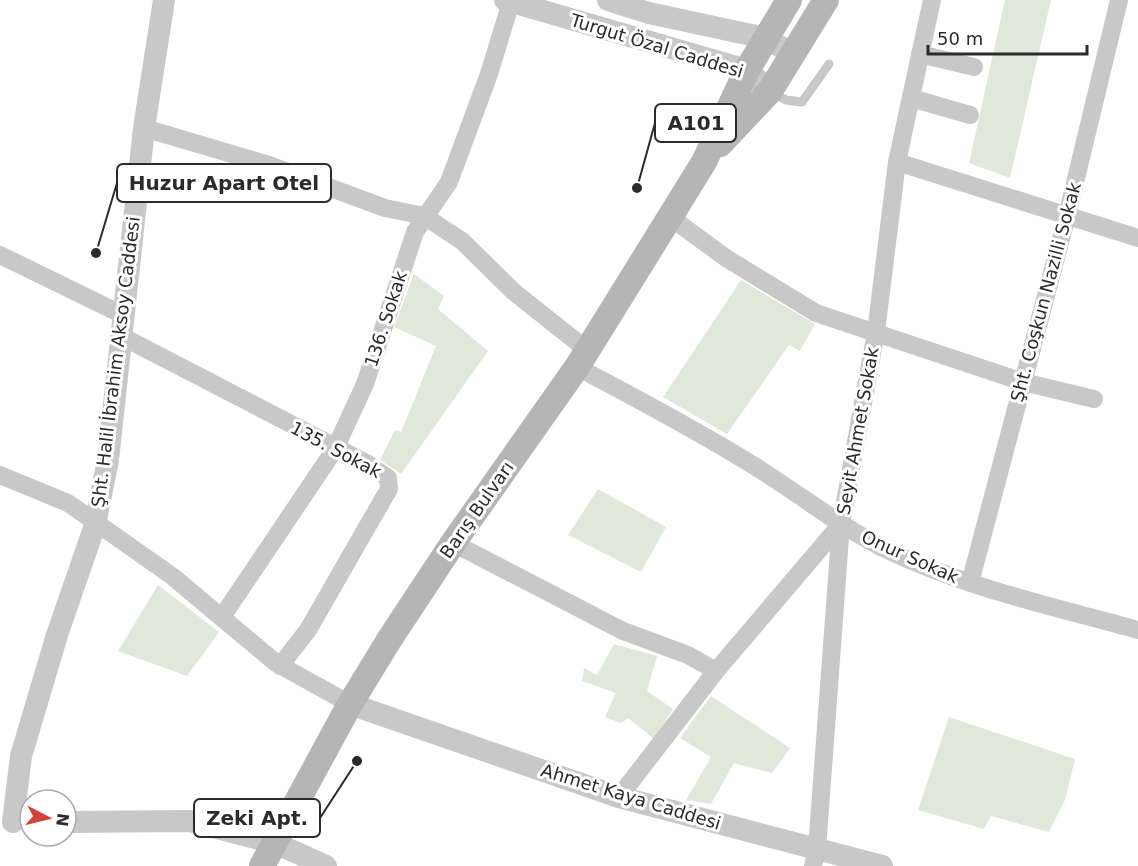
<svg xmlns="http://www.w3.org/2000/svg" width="1138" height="866" viewBox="0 0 1138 866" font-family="'DejaVu Sans',sans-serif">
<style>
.green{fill:#e0e8d9}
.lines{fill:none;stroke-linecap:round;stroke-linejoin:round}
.service{stroke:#c8c8c8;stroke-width:9}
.minor{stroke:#c8c8c8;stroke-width:18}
.tertiary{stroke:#c8c8c8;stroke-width:22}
.secondary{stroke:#b5b5b5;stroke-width:26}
.labels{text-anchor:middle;stroke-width:6;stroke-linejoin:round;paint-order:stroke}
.street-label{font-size:18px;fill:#2b2b2b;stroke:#fff}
.leader{fill:none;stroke:#2b2b2b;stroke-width:2}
.callout-dot{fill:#2b2b2b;stroke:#fff;stroke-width:2}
.callout{fill:#fff;stroke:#2b2b2b;stroke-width:2}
.callout-label{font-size:20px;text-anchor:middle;font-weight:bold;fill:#2b2b2b}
</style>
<rect width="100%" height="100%" fill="#fff"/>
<g class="green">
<polygon points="1005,0 1051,0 1010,178 969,163"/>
<polygon points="414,274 444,296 438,309 488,351 401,474 380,460 395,430 401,432 436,346 394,327"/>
<polygon points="741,280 815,324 800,351 789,345 727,434 663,397"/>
<polygon points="598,489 666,527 641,572 568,535"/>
<polygon points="158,585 219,632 187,676 118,651"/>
<polygon points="614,644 657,656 647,691 673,709 654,739 628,718 621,723 605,717 616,693 582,681 584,668 597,675"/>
<polygon points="711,696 790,748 772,773 734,763 711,804 686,800 711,757 680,738"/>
<polygon points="949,717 1075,759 1065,800 1049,832 991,816 984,829 918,810"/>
</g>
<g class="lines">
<polyline class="service" points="772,92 786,100 802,102 829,64"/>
<g class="minor">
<polyline points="920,54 974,67"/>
<polyline points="911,98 970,115"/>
<polyline points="144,128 269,165 385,208 424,216 462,241 514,292 587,350"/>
<polyline points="897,162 1138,238"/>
<polyline points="670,217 726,258 816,313 1023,382 1094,399"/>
<polyline points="0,255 125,316"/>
<polyline points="123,337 368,464 388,478 389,489 363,534 308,630 280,666"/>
<path d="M577 367C638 399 698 431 756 467 799 494 838 525 883 548 963 587 1052 606 1138 630"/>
<polyline points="0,475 68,503 172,576 276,663 350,704"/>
<polyline points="453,543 623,631 688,655 716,671"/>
<polyline points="970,583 1067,216 1119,0"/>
<polyline points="222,617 335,449 365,384 415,232 449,182 489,74 511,2"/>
<polyline points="619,797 716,671 841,524"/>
<polyline points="813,866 817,849 841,524 876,332 897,162 932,0"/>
</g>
<g class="tertiary">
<polyline points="505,0 747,70 770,91"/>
<polyline points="608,0 649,13 765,38 792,53"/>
<polyline points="350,704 619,797 882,866"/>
<polyline points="13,822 21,756 57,635 95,525 108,460 144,128 164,0"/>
<polyline points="66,822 190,821 275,843 326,866"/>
</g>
<g class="secondary">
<polyline points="720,144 770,91 826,0"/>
<polyline points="262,866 350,704 389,640 453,543 577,367 704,162 747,70 789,0"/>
</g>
</g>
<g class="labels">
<g class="street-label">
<text transform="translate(657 46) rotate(17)" y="6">Turgut Özal Caddesi</text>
<text transform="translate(1046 292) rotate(-75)" y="6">Şht. Coşkun Nazilli Sokak</text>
<text transform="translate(386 319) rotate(-72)" y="6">136. Sokak</text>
<text transform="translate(116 362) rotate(-83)" y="6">Şht. Halil İbrahim Aksoy Caddesi</text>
<text transform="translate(858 431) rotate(-80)" y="6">Seyit Ahmet Sokak</text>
<text transform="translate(336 450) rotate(28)" y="6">135. Sokak</text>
<text transform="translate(477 510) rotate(-55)" y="6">Barış Bulvarı</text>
<text transform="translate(910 557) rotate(24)" y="6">Onur Sokak</text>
<text transform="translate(631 797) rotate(17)" y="6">Ahmet Kaya Caddesi</text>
</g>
</g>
<path class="leader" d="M637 188L655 123M96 253L117 183M357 761L320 818"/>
<g class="callout-dot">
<circle cx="637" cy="188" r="6"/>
<circle cx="96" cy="253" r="6"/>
<circle cx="357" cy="761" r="6"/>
</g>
<g class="callout">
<rect x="655" y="104" width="81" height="38" rx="6"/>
<rect x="117" y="164" width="214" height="38" rx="6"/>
<rect x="194" y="799" width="126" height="38" rx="6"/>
</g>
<g class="callout-label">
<text x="696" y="130">A101</text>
<text x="224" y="190">Huzur Apart Otel</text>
<text x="257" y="825">Zeki Apt.</text>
</g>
<g transform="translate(48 818) rotate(97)"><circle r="28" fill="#ffffff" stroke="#aaaaaa" stroke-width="1.5"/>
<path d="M0-4.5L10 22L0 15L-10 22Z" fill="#d74038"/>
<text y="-9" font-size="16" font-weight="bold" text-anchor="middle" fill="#2b2b2b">N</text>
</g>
<path d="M928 45v9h159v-9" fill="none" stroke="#2b2b2b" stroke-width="3"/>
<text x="937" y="45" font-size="18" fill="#2b2b2b" stroke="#ffffff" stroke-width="4.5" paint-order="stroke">50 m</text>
</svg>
